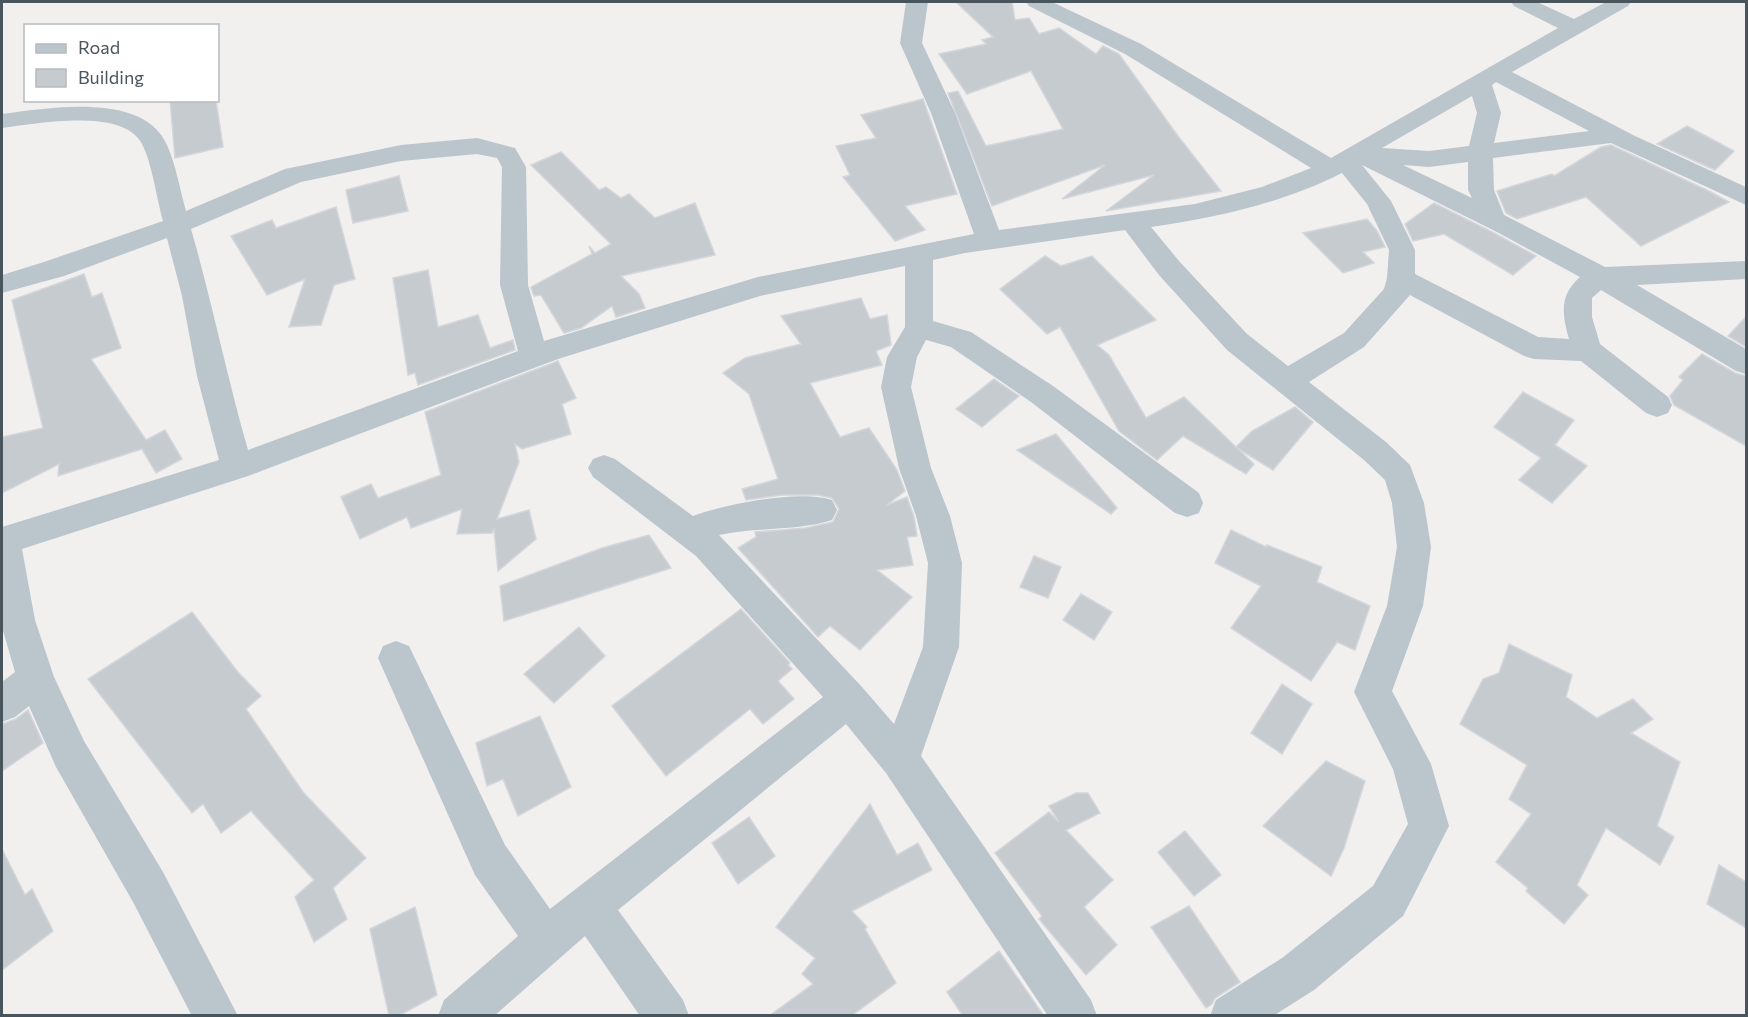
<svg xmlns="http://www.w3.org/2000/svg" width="1748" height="1017" viewBox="0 0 1748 1017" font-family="Commissioner,sans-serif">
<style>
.building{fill:#c6cbcf;stroke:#d3d6db;stroke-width:1.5}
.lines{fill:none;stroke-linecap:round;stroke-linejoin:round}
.minor{fill:#bbc5cc;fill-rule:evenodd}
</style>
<rect width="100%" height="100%" fill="#f2efef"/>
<g class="building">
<polygon points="956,2 1012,2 1015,20 1029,18 1039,34 1059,28 1096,54 1103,46 1119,54 1178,136 1221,191 1106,211 1154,175 1062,199 1105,165 992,206 948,93 958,91 986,146 1063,129 1031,71 967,94 939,54 986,44 982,40 993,37"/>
<polygon points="923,99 957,194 905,206 925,230 895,241 843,177 850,175 836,146 876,138 861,115"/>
<polygon points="170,100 216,100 223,147 175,158"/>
<polygon points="1687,126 1734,151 1715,170 1657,144"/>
<polygon points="1611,145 1711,192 1729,202 1641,246 1586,197 1517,219 1506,213 1497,191 1552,174 1554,176 1601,147"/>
<polygon points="561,152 599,190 606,187 621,198 629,194 655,218 695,203 715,255 621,276 639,294 645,308 616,317 612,306 581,328 564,333 541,295 534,296 531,287 592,254 589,246 595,253 611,244 531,165"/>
<polygon points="399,176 408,211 353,223 346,190"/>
<polygon points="1434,203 1496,234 1536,256 1513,275 1444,234 1413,241 1405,224"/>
<polygon points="336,207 355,279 334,285 321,325 289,327 305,279 267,295 231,236 272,220 276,228"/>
<polygon points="1367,219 1377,231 1385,247 1363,252 1374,263 1343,273 1303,233"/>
<polygon points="1045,256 1061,266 1092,256 1156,320 1097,345 1109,355 1146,418 1184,397 1236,447 1252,431 1295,407 1313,422 1273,470 1237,448 1254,464 1246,474 1183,436 1157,460 1119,431 1060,327 1047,334 1000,289"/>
<polygon points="428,270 438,327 478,315 490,348 513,340 515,350 418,385 415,373 408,375 393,278"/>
<polygon points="84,274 92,297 102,293 121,348 91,359 146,440 165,430 182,459 156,473 142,449 58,476 59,464 2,493 2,437 43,428 12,300"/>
<polygon points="861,298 870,319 887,315 891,345 876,351 882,365 810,383 840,437 869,428 897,470 905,491 887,505 907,497 914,517 917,536 907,537 913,565 877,570 912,597 860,650 830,626 818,637 738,548 756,537 755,532 806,528 833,522 839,509 832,498 818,495 782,495 746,500 742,489 778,479 749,394 723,373 745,358 801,344 781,316"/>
<polygon points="1746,317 1746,347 1728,336"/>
<polygon points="1702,354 1735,373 1746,376 1746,446 1674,405 1670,396 1683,380 1679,377"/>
<polygon points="558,361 576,398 562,404 571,434 522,449 515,444 519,462 497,519 529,510 536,539 498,571 494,529 492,533 457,534 462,509 411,528 407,517 360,539 341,497 371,484 378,498 441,475 425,412"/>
<polygon points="994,379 1019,396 982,427 956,409"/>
<polygon points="1523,392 1574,420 1555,445 1587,466 1552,503 1519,480 1541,458 1494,427"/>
<polygon points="1056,434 1117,508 1111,514 1017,450"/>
<polygon points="1231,530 1266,547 1267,545 1322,567 1317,582 1370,606 1355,650 1337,642 1311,681 1231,628 1261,586 1215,563"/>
<polygon points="649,535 671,568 504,621 500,586 602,548"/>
<polygon points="1034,556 1061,567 1048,598 1020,587"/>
<polygon points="1081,594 1112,612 1094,640 1063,620"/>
<polygon points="741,609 790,663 788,665 792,669 778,681 794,699 763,724 750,709 666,776 612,706"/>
<polygon points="192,612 237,671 261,696 246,709 303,792 366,858 333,888 347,919 314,942 295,897 314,880 251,811 221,833 203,804 192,813 88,679"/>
<polygon points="579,627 605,656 554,703 524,674"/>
<polygon points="1509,644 1572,675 1566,697 1597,718 1633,699 1653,719 1631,733 1680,762 1657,826 1674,837 1660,865 1606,828 1577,885 1588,895 1564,924 1526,891 1528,888 1496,862 1531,814 1509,799 1527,765 1460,724 1483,679 1499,673"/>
<polygon points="1282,684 1312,704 1282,754 1251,733"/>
<polygon points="28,710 43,743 2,771 2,724 16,719"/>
<polygon points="540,716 571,787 518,816 503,779 487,786 476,743"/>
<polygon points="1326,761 1365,781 1344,848 1331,876 1263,826"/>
<polygon points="1076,793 1088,793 1100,813 1066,830 1113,880 1084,907 1117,945 1086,975 1039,919 1042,916 995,853 1049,812 1059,822 1049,806"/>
<polygon points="870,804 897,855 918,843 932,870 852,911 867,927 865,929 896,983 851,1016 769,1016 813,984 802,974 815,958 776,927"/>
<polygon points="749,817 775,856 738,884 712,843"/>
<polygon points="1185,831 1221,875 1194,896 1158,852"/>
<polygon points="2,849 25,895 32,889 53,931 2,970"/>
<polygon points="1719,865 1746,882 1746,928 1707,904"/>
<polygon points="1189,906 1240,982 1215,998 1212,1004 1206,1008 1151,927"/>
<polygon points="415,907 437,995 398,1016 389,1016 370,929"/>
<polygon points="999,951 1044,1016 963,1016 947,992"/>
</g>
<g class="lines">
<path class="minor" d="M906 2H928L922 43 955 113 999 230 1195 204 1262 187 1311 168 1125 54 1029 6 1026 2H1052L1141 44 1331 158 1558 28 1514 6 1511 2H1537L1574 19 1606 2H1631L1628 6 1512 72 1635 136 1746 187V205L1611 143 1493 158 1494 190 1504 215 1605 267 1746 261V279L1637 285 1746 349V374L1736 371 1601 290 1592 298V317L1600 344 1668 397 1672 405 1668 413 1657 417 1646 413 1581 361 1534 359 1524 356 1410 295 1364 347 1309 382 1386 442 1410 465 1424 503 1431 547 1423 606 1392 691 1431 764 1449 826 1403 916 1314 990 1273 1016H1210L1216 1000 1282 958 1373 886 1408 824 1393 769 1354 692 1387 606 1397 547 1392 503 1385 480 1364 460 1227 350 1159 275 1125 230 965 253 933 260V321L971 332 1053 386 1199 493 1203 503 1199 513 1187 517 1175 513 1031 402 951 347 926 340 917 357 911 387 931 468 950 516 962 563 959 647 921 756 1091 1000 1097 1016H1048L886 773 846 724 618 910 683 1000 689 1016H640L585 936 494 1016H438L444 1000 518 936 475 875 378 658 383 646 396 641 409 646 505 845 550 909 823 697 696 556 593 477 588 468 593 459 604 455 615 459 693 516C725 504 800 489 832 500L837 510 832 520C799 531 755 527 719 535L862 687 894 724 923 647 928 563 916 516 899 468 881 387 887 357 905 327V266L760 296 558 359 248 476 22 549 35 620 54 677 84 741 163 872 238 1016H192L133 902 56 767 29 706 15 717 2 722V682L15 672 2 627V527L219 460 197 376 182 296 167 238 64 276 2 293V275L44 262 163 221C157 200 152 163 142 144 123 107 36 124 2 128V114C47 108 144 91 167 145 176 165 180 190 186 211L285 169 401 145 477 138 515 148 526 167 528 285 544 341 758 277 974 234 931 113 900 43ZM1496 82 1589 131 1494 143 1501 113 1492 85ZM1472 96 1477 113 1469 146 1429 151 1382 148ZM477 154 497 158 502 167 500 285 518 351 248 450C227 377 212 302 191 229L301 182 401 161ZM1468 162V190L1472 198 1403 165 1429 167ZM1362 165 1497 232 1580 277C1559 295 1562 315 1569 339L1538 337 1415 274V250L1391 201ZM1342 173 1367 204 1389 250 1387 278 1384 289 1344 333 1288 366 1247 334 1179 261 1151 227C1215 218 1283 203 1342 173Z"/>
</g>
<rect width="1748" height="1017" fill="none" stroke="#48555c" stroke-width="6"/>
<rect x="24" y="24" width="195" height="78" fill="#ffffff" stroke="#b6bbbe" stroke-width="1.5"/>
<rect x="36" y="44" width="30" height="9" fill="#bbc5cc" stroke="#b6bbbe" stroke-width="1.5"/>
<text x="78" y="54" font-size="18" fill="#48555c">Road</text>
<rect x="36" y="69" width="30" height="18" fill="#c6cbcf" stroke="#b6bbbe" stroke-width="1.5"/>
<text x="78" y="84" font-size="18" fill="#48555c">Building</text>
</svg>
